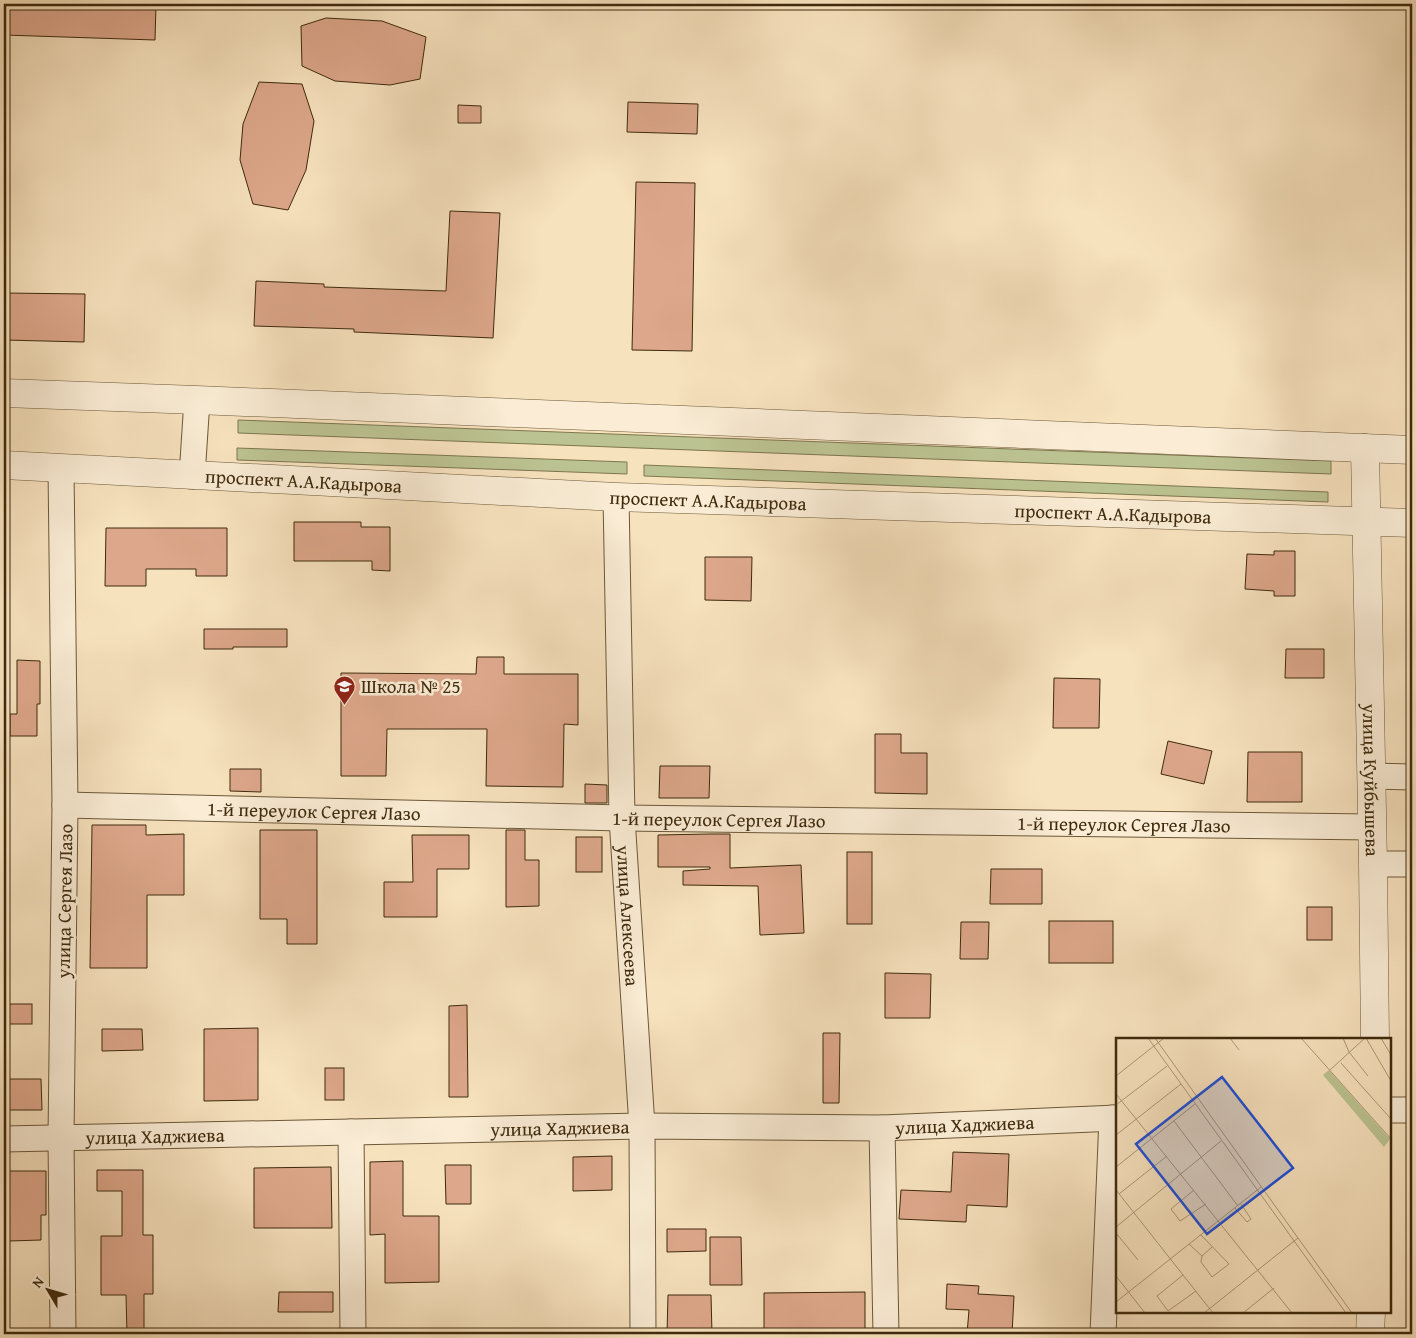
<svg xmlns="http://www.w3.org/2000/svg" width="1416" height="1338" viewBox="0 0 1416 1338" font-family="'Gentium Book Plus',serif">
<style>
.grass{fill:#bcc392;stroke:#7d764f}
.building{fill:#dda78b;stroke:#3e2a0c}
.lines{fill:none;stroke-linecap:round;stroke-linejoin:round}
.minor-casing{stroke:#6c5838;stroke-width:27}
.tertiary-casing{stroke:#6c5838;stroke-width:29}
.minor{stroke:#faecd5;stroke-width:25}
.tertiary{stroke:#faecd5;stroke-width:28}
.labels{text-anchor:middle;stroke-width:5;stroke-linejoin:round;paint-order:stroke}
.street-label{font-size:19px;fill:#3e2a0c;stroke:#faecd5}
.poi-label{font-size:19px;fill:#3e2a0c;stroke:#faecd5;text-anchor:start}
.inset-road{fill:none;stroke:#ad9877;stroke-width:1}
.view{fill:#1d4ed8;fill-opacity:0.15;stroke:#1d4ed8;stroke-width:2.5}
.inset-edge{fill:none;stroke:#3e2a0c;stroke-width:2.5}
</style>
<rect width="100%" height="100%" fill="#f7e2be"/>
<filter id="stains"><feTurbulence type="fractalNoise" baseFrequency=".004" numOctaves="4"/><feColorMatrix values="0 0 0 0 .2 0 0 0 0 .09 0 0 0 0 .02 0 0 0 .5 -.17"/></filter>
<radialGradient id="worn" r=".72"><stop offset=".6" stop-color="#630" stop-opacity="0"/><stop offset="1" stop-color="#630" stop-opacity=".3"/></radialGradient>
<g class="grass">
<polygon points="238,420 1331,461 1331,474 238,433"/>
<polygon points="237,448 627,462 627,474 237,460"/>
<polygon points="644,465 1328,492 1328,502 644,476"/>
</g>
<g class="building">
<polygon points="4,4 156,4 155,40 4,35"/>
<polygon points="326,18 382,21 426,37 420,79 390,85 335,81 302,66 301,26"/>
<polygon points="259,82 302,84 314,121 306,170 288,210 253,204 240,160 243,124"/>
<polygon points="628,102 698,104 697,134 627,132"/>
<polygon points="458,105 481,106 481,123 458,123"/>
<polygon points="636,182 695,183 692,351 632,350"/>
<polygon points="450,211 500,213 493,338 354,332 354,329 254,326 256,281 324,284 324,287 446,291"/>
<polygon points="4,293 85,294 84,342 4,340"/>
<polygon points="294,522 361,522 361,527 390,527 390,571 372,570 372,561 294,561"/>
<polygon points="106,528 227,528 227,576 196,576 196,569 146,569 146,586 105,586"/>
<polygon points="1274,551 1295,551 1295,596 1274,596 1274,591 1245,589 1247,554 1274,555"/>
<polygon points="705,557 752,557 751,601 705,600"/>
<polygon points="204,629 287,629 287,647 233,647 233,649 204,649"/>
<polygon points="1286,649 1324,649 1324,678 1285,678"/>
<polygon points="477,657 504,657 504,674 578,674 578,725 564,724 563,787 486,786 487,729 387,729 386,776 341,776 341,673 476,674"/>
<polygon points="17,660 40,661 40,704 37,704 37,736 10,736 10,714 17,714"/>
<polygon points="1054,678 1100,679 1099,728 1053,728"/>
<polygon points="875,734 901,734 901,753 927,753 927,794 875,793"/>
<polygon points="1168,741 1212,751 1204,784 1161,774"/>
<polygon points="1248,752 1302,752 1302,802 1247,802"/>
<polygon points="660,766 710,766 709,798 659,798"/>
<polygon points="230,769 261,769 261,792 230,791"/>
<polygon points="585,784 607,785 607,803 585,803"/>
<polygon points="92,825 146,825 146,835 184,834 184,895 147,895 147,968 90,968"/>
<polygon points="260,830 317,830 317,944 287,944 287,919 260,919"/>
<polygon points="506,830 525,830 525,860 539,860 539,906 506,907"/>
<polygon points="710,834 730,834 730,868 801,865 804,933 760,935 758,886 683,885 683,871 710,869 710,867 658,867 658,835"/>
<polygon points="412,835 469,835 469,869 437,869 437,917 384,917 384,882 413,882"/>
<rect x="576" y="837" width="26" height="35"/>
<rect x="847" y="852" width="25" height="72"/>
<polygon points="991,869 1042,869 1042,904 990,904"/>
<rect x="1307" y="907" width="25" height="33"/>
<rect x="1049" y="921" width="64" height="42"/>
<polygon points="961,922 989,922 988,959 960,959"/>
<polygon points="885,973 931,974 930,1018 885,1018"/>
<rect x="4" y="1004" width="28" height="20"/>
<polygon points="467,1005 468,1097 449,1097 449,1006"/>
<polygon points="258,1028 258,1100 204,1101 204,1029"/>
<polygon points="102,1029 142,1029 143,1050 102,1051"/>
<polygon points="823,1033 840,1033 839,1103 823,1103"/>
<rect x="325" y="1068" width="19" height="32"/>
<polygon points="4,1079 41,1079 42,1110 4,1110"/>
<polygon points="953,1152 1009,1154 1007,1207 967,1205 966,1222 899,1219 901,1190 951,1192"/>
<polygon points="612,1156 612,1190 573,1191 573,1157"/>
<polygon points="403,1161 403,1216 439,1216 439,1282 385,1283 385,1234 370,1235 370,1162"/>
<polygon points="445,1165 471,1165 471,1204 446,1204"/>
<polygon points="331,1167 332,1228 254,1228 254,1168"/>
<polygon points="97,1170 143,1170 143,1235 153,1235 153,1294 144,1294 144,1334 127,1334 126,1295 101,1295 101,1236 122,1236 122,1191 97,1191"/>
<polygon points="4,1171 46,1171 46,1215 41,1215 41,1240 9,1241 9,1215 4,1215"/>
<polygon points="667,1229 706,1229 706,1251 667,1252"/>
<polygon points="710,1237 741,1237 742,1285 710,1285"/>
<polygon points="947,1284 979,1286 978,1294 1014,1296 1012,1334 967,1334 969,1310 946,1309"/>
<polygon points="279,1292 333,1292 333,1312 278,1312"/>
<polygon points="865,1292 865,1334 764,1334 764,1293"/>
<polygon points="668,1295 711,1295 712,1334 667,1334"/>
</g>
<g class="lines">
<defs>
<g id="minor">
<polyline points="61,468 65,805 61,1138 63,1334"/>
<polyline points="192,476 197,400"/>
<path id="s1" d="M616 497 622 818 642 1126 643 1334"/>
<polyline points="1371,776 1412,777"/>
<path id="s2" d="M65 805 622 818 1372 827"/>
<polyline points="1373,864 1412,864"/>
<polyline points="1390,1110 1412,1110"/>
<polyline points="882,1128 886,1334"/>
<polyline points="351,1132 353,1334"/>
<path id="s3" d="M4 1139 642 1126 882 1128 1117 1118"/>
<polyline points="1103,1334 1112,1118"/>
</g>
<g id="tertiary">
<polyline points="4,393 197,400 1412,450"/>
<path id="s4" d="M1365 448 1373 864 1375 1039"/>
<path id="s5" d="M4 465 616 497 1412 523"/>
<polyline points="1370,1334 1371,1312"/>
</g>
</defs>
<use href="#minor" class="minor-casing"/>
<use href="#tertiary" class="tertiary-casing"/>
<use href="#minor" class="minor"/>
<use href="#tertiary" class="tertiary"/>
</g>
<defs>
<symbol id="school-pin" viewBox="-11 -11 22 30"><path d="M0 17L-7.5 6A9.5 9.5 0 1 1 7.5 6Z" fill="#8f2418" stroke="#faecd5"/><path d="M0-5L7-2L0 1L-7-2ZM-4 1L0 2.5L4 1V4Q0 6-4 4Z" fill="#fff"/></symbol>
</defs>
<g fill-rule="evenodd">
<use href="#school-pin" x="332" y="674" width="25" height="34"/>
</g>
<g class="labels">
<g class="street-label">
<text dy="7" stroke="none"><textPath href="#s5" startOffset="300">проспект А.А.Кадырова</textPath></text>
<text dy="7" stroke="none"><textPath href="#s5" startOffset="705">проспект А.А.Кадырова</textPath></text>
<text dy="7" stroke="none"><textPath href="#s5" startOffset="1110">проспект А.А.Кадырова</textPath></text>
<text dy="7" stroke="none"><textPath href="#s4" startOffset="332">улица Куйбышева</textPath></text>
<text dy="7" stroke="none"><textPath href="#s2" startOffset="249">1-й переулок Сергея Лазо</textPath></text>
<text dy="7" stroke="none"><textPath href="#s2" startOffset="654">1-й переулок Сергея Лазо</textPath></text>
<text dy="7" stroke="none"><textPath href="#s2" startOffset="1059">1-й переулок Сергея Лазо</textPath></text>
<text transform="translate(64 901) rotate(-89)" y="7">улица Сергея Лазо</text>
<text dy="7" stroke="none"><textPath href="#s1" startOffset="419">улица Алексеева</textPath></text>
<text dy="7" stroke="none"><textPath href="#s3" startOffset="961">улица Хаджиева</textPath></text>
<text dy="7" stroke="none"><textPath href="#s3" startOffset="556">улица Хаджиева</textPath></text>
<text dy="7" stroke="none"><textPath href="#s3" startOffset="151">улица Хаджиева</textPath></text>
</g>
<g class="poi-label">
<text x="361" y="693">Школа № 25</text>
</g>
</g>
<g transform="translate(1116 1038)">
<rect width="275" height="275" fill="#f7e2be"/>
<path d="M213 32 274 101 268 109 207 37Z" fill="#bcc392"/>
<path class="inset-road" d="M32 0 230 275M39 0 182 200M114 0 123 12M185 0 275 101M227 0 233 14 252 38M250 0 275 43M265 0 275 17M225 25 275 81M214 32 249 0M0 38 48 0M0 56 176 275M0 67 51 28M58 83 122 168M0 97 65 46M0 129 79 66M0 152 97 275M78 152 55 171 64 183 90 166M3 156 51 118M119 170 131 184 135 181 125 166M0 189 105 103M0 195 22 222M85 197 113 226 96 239 85 224 86 218 96 209M73 206 86 218M67 237 41 258 52 273 80 253M0 238 29 275M0 264 145 149M88 275 182 200 236 275M127 275 158 250"/>
<path class="view" d="M106 39 177 130 91 196 20 106Z"/>
<rect width="275" height="275" class="inset-edge"/>
</g>
<rect width="1416" height="1338" fill="none" stroke="#f7e2be" stroke-width="20"/>
<rect x="5" y="5" width="1406" height="1328" fill="none" stroke="#3e2a0c" stroke-width="2.5"/>
<rect x="10" y="10" width="1396" height="1318" fill="none" stroke="#3e2a0c"/>
<g transform="translate(48 1290) rotate(308)" stroke="#faecd5" stroke-width="4" paint-order="stroke">
<path d="M0-4L9 19L0 12L-9 19Z" fill="#3e2a0c"/>
<text y="-8" font-size="14" font-weight="bold" text-anchor="middle" fill="#3e2a0c">N</text>
</g>
<rect width="100%" height="100%" filter="url(#stains)"/>
<rect width="100%" height="100%" fill="url(#worn)"/>
</svg>
